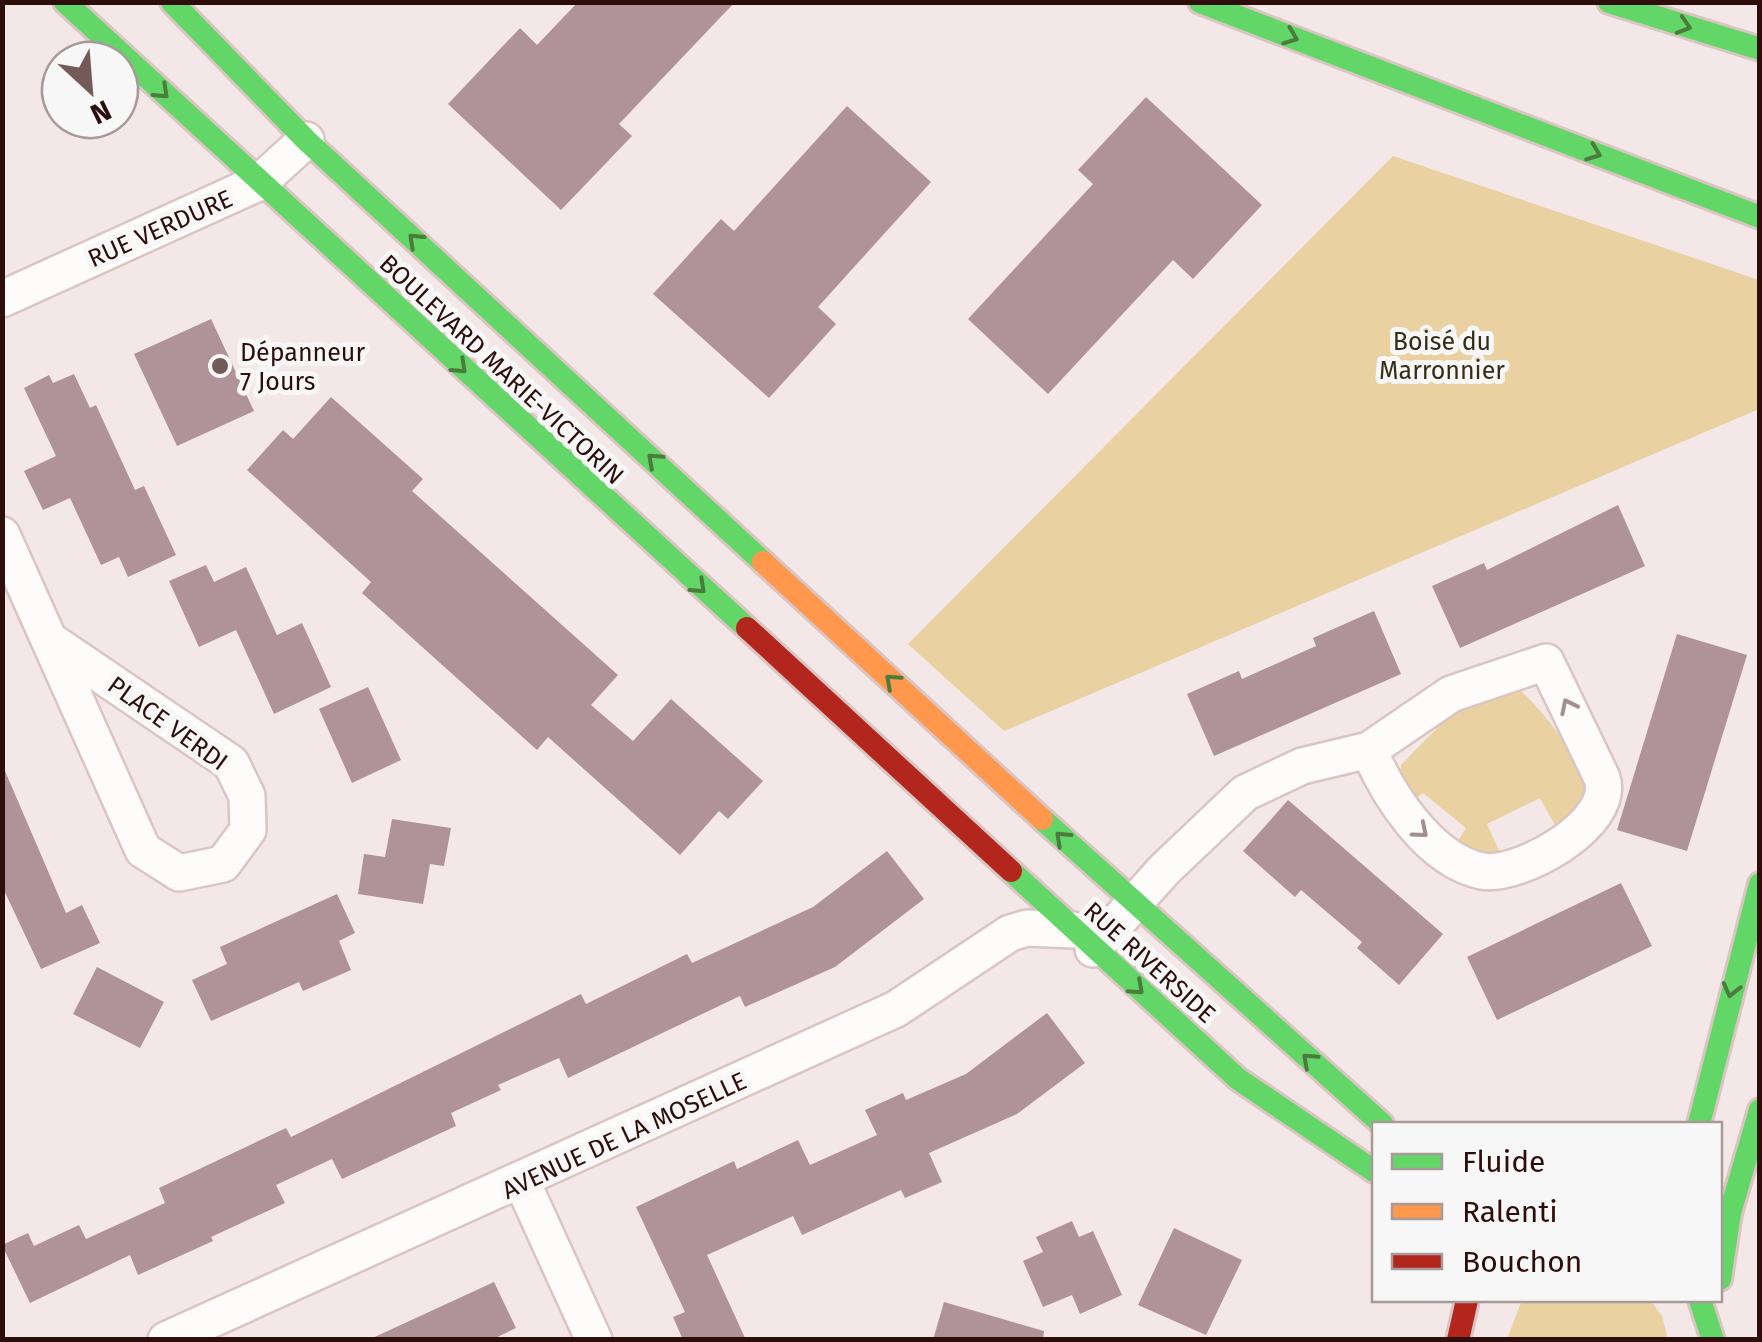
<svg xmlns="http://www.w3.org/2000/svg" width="1762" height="1342" viewBox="0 0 1762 1342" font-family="'Fira Sans',sans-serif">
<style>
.green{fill:#e9d1a2}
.building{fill:#b09299}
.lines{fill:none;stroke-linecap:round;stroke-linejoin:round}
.street-casing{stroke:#dac5c2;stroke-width:40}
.fast-casing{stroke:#dac5c2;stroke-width:28}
.slow-casing{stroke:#dac5c2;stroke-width:28}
.jam-casing{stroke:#dac5c2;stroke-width:28}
.street{stroke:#fdfcfb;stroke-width:35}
.fast{stroke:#63d668;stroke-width:22}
.slow{stroke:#ff974d;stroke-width:22}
.jam{stroke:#b3261e;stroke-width:22}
.oneway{stroke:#4b7c3e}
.oneway2{stroke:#a0918f}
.poi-dot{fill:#735a57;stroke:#f7f7f7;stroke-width:4}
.labels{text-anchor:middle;stroke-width:10;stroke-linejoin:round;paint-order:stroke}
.street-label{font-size:25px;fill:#2e0e0a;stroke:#f7f7f7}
.park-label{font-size:25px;fill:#362d16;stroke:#f7f7f7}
.poi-label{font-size:25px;fill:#2e0e0a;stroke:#f7f7f7;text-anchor:start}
</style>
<rect width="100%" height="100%" fill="#f3e8e7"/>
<g class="green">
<polygon points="1393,156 1759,280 1759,409 1004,731 908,644"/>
<path d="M1504 689 1520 690C1548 715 1585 764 1586 802L1556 827 1540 798 1487 824 1501 855 1470 850 1458 841 1466 828 1423 793 1415 800 1401 776V765L1445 720Z"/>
<polygon points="1522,1300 1650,1300 1662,1316 1668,1339 1507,1339"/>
</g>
<g class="building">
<polygon points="578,2 735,2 619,124 632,136 561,210 448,104 520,28 537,45"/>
<polygon points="1146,97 1262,205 1193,279 1173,260 1048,394 968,319 1093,184 1078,170"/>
<polygon points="847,106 931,182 818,307 836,324 769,398 653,294 721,219 734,231"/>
<polygon points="211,319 254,411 177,446 134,354"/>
<polygon points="74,374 90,408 96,405 135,490 144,486 176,555 128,577 119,557 101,565 70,498 43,510 24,471 56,456 24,388 49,375 53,383"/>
<polygon points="331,397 423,479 412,491 618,675 591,705 633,741 671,699 763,781 728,819 719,811 680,855 548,737 537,750 362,593 371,582 247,470 283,430 293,439"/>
<polygon points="1618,505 1645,566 1460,648 1432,586 1484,563 1487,570"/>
<polygon points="206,565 214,582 246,567 277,635 302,623 331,687 274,714 236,630 199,647 169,581"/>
<polygon points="1374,611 1401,674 1214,756 1187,694 1239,671 1242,679 1316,646 1313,638"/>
<polygon points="1677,634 1747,655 1687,851 1617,830"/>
<polygon points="368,687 401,760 352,783 319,709"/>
<polygon points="2,764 66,913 82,905 100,943 41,969 2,886"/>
<polygon points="1288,800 1443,934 1399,985 1357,948 1362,942 1301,890 1295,897 1243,851"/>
<polygon points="392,819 451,828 444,866 430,864 423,904 358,894 364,854 385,857"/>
<polygon points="887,851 924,899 835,967 745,1007 740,996 568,1078 559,1058 498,1085 501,1090 451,1113 456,1126 342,1179 332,1159 276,1185 285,1203 211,1237 213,1241 138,1275 130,1255 30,1303 2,1245 28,1233 34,1246 79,1225 86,1239 165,1203 159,1188 286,1128 291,1137 581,994 586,1004 687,954 692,963 813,907"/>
<polygon points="1621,883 1652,946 1497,1020 1467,957"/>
<polygon points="337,894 355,933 339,941 351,970 303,991 299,982 211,1021 192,980 227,964 220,947"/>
<polygon points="97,967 164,1002 140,1048 73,1014"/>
<polygon points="1047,1013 1085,1063 1017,1114 929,1153 942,1182 905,1198 901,1190 802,1235 793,1216 707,1255 746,1340 683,1340 673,1317 685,1312 636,1207 734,1161 737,1169 798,1140 810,1165 877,1135 865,1110 903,1093 906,1100 966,1074"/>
<polygon points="1072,1221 1079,1237 1093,1231 1122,1295 1080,1314 1072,1295 1043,1307 1023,1261 1043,1252 1036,1237"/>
<polygon points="1174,1228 1242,1260 1206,1335 1138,1305"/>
<polygon points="494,1282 516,1328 491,1340 368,1340"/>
<polygon points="944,1302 1044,1331 1043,1340 933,1340"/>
</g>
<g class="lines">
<defs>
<g id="street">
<polyline points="2,299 260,182 306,140"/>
<polyline points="2,535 143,850 179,873 223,864 248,830 247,796 231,763 51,641"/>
<path d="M1093 949 1165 869 1245 793 1302 766 1369 750 1451 694 1546 662 1602 778C1617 824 1518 878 1482 871 1429 860 1388 795 1369 750"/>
<polyline points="522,1182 594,1340"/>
<polyline points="166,1340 896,1009 1010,933 1027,928 1073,930"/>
</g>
<g id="fast">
<polyline points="65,2 747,628"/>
<polyline points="172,2 306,140 763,562"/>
<polyline points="1200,2 1760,217"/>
<polyline points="1609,2 1760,49"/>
<polyline points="1042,819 1382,1124"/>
<polyline points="1011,871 1238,1079 1374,1171"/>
<polyline points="1699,1124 1760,884"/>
<polyline points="1720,1279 1730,1213 1760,1110"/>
<polyline points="1700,1300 1713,1340"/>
</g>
<polyline id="slow" points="763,562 1042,819"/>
<g id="jam">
<polyline points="747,628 1011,871"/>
<polyline points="1458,1340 1467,1300"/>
</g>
</defs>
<use href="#street" class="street-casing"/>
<use href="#fast" class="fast-casing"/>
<use href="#slow" class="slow-casing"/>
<use href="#jam" class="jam-casing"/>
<use href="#street" class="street"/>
<use href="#fast" class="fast"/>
<use href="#slow" class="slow"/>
<use href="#jam" class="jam"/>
</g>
<defs><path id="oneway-chevron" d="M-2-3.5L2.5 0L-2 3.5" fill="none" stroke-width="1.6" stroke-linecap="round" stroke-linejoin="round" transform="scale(2.5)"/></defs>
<g class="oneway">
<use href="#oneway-chevron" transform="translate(1684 26) rotate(17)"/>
<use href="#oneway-chevron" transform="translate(1291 37) rotate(21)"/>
<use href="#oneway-chevron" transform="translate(162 92) rotate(43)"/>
<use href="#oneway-chevron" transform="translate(1594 153) rotate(21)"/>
<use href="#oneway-chevron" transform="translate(415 240) rotate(-137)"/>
<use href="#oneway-chevron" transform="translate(460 367) rotate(43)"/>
<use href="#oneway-chevron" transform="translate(654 460) rotate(-138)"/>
<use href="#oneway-chevron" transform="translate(699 587) rotate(43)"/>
<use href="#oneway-chevron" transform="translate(892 681) rotate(-138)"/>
<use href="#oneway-chevron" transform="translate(1062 838) rotate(-137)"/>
<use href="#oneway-chevron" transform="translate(1137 988) rotate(42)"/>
<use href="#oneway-chevron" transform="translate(1731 990) rotate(104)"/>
<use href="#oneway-chevron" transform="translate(1309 1060) rotate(-138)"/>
</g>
<g class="oneway2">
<use href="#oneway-chevron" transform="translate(1568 706) rotate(-116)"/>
<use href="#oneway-chevron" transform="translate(1421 831) rotate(40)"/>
</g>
<circle class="poi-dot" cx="220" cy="366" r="10"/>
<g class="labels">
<g class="street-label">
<text transform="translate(160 228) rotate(-24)" y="9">RUE VERDURE</text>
<text transform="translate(502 369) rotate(43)" y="9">BOULEVARD MARIE-VICTORIN</text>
<text transform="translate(168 723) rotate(36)" y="9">PLACE VERDI</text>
<text transform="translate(1150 962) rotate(42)" y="9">RUE RIVERSIDE</text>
<text transform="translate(624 1135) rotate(-25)" y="9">AVENUE DE LA MOSELLE</text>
</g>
<g class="park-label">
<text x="1442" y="350">Boisé du<tspan x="1442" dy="29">Marronnier</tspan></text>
</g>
<g class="poi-label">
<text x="240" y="361">Dépanneur<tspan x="240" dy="29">7 Jours</tspan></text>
</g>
</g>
<rect width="1762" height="1342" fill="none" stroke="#2e0e0a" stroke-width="10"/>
<rect x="1372" y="1122" width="350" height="180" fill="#f7f7f7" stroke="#a79a98" stroke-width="2.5"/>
<rect x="1392" y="1154" width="50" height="15" fill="#63d668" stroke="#a79a98" stroke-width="2.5"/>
<text x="1462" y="1172" font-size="30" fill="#2e0e0a">Fluide</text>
<rect x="1392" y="1204" width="50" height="15" fill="#ff974d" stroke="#a79a98" stroke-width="2.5"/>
<text x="1462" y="1222" font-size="30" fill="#2e0e0a">Ralenti</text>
<rect x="1392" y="1254" width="50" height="15" fill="#b3261e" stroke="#a79a98" stroke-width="2.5"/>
<text x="1462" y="1272" font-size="30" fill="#2e0e0a">Bouchon</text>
<g transform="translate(90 90) rotate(154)"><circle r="48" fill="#f7f7f7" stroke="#a79a98" stroke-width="2.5"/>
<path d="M0-8L18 38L0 25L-18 38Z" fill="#735a57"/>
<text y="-15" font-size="28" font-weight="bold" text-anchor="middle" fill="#2e0e0a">N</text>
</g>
</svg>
